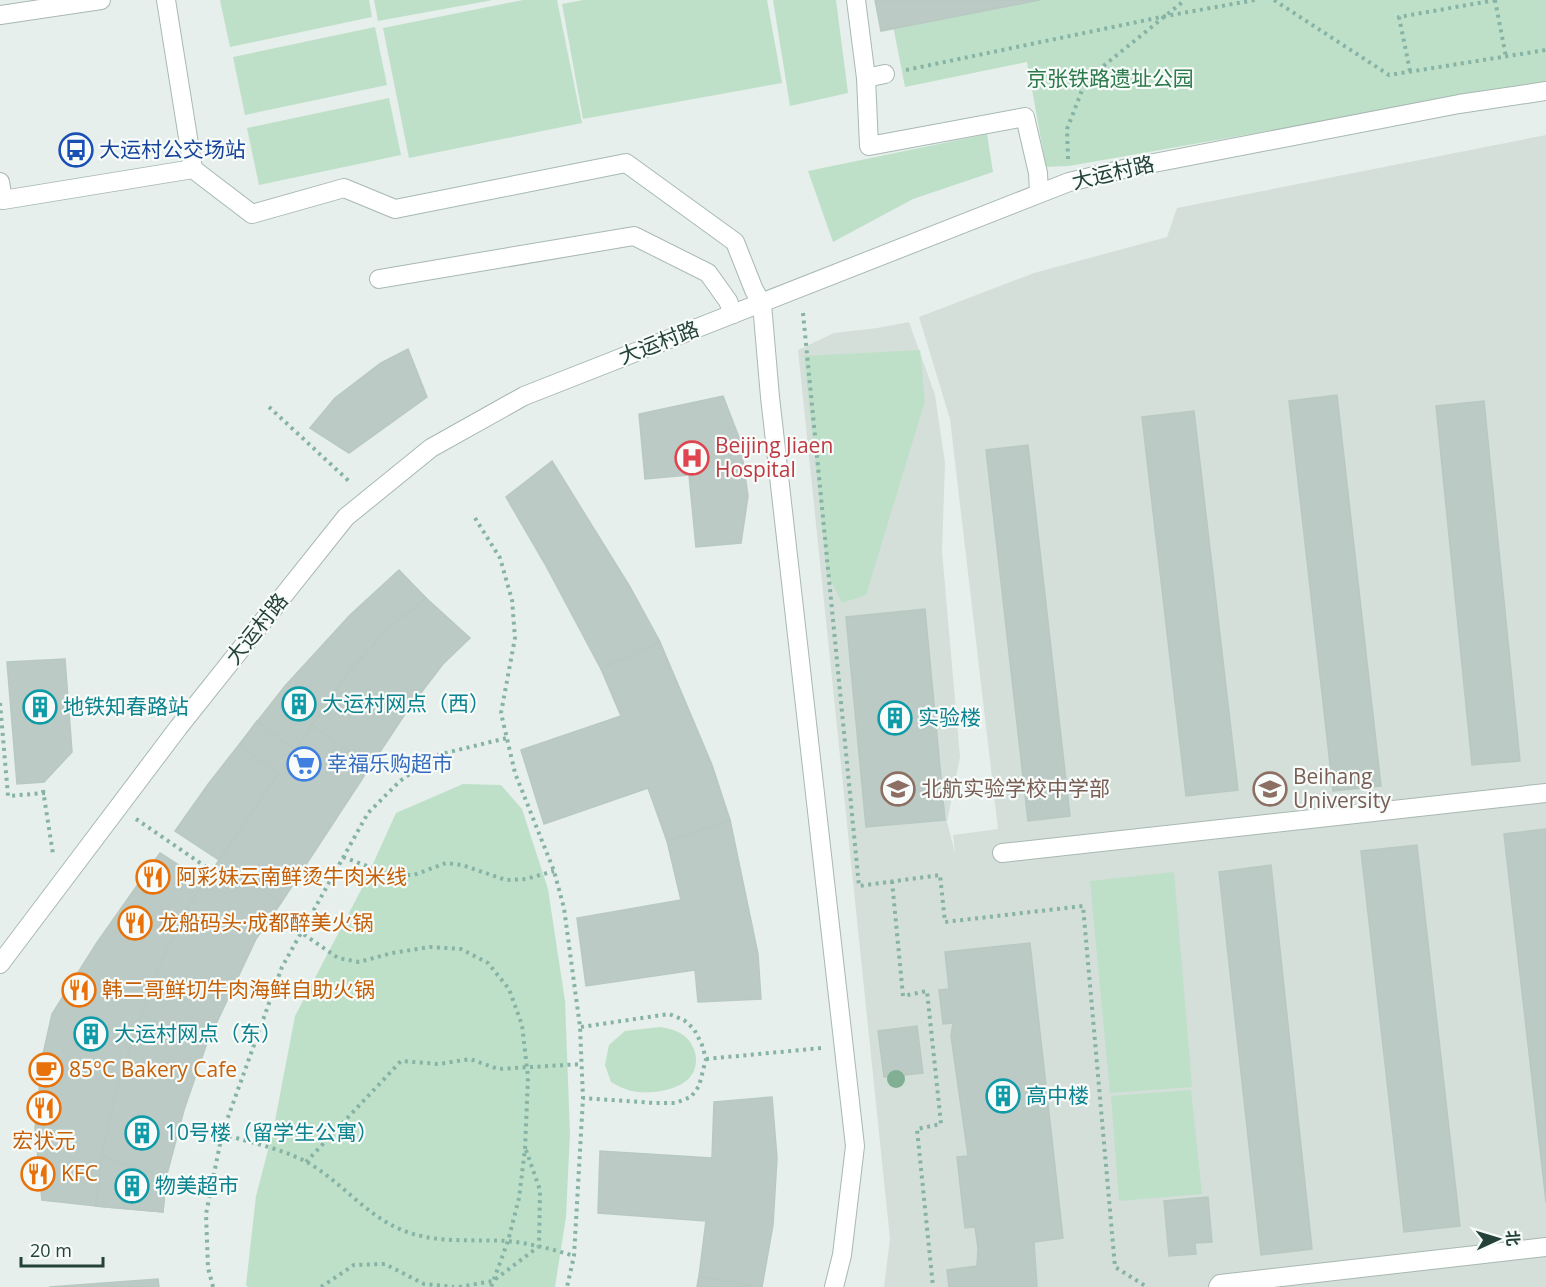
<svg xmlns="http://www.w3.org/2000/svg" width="1546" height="1287" viewBox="0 0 1546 1287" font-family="'Open Sans','Noto Sans SC',sans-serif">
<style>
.built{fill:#d4dfda}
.green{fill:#bfe0c8}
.building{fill:#bbcac4;stroke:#b8c9c2;stroke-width:1.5}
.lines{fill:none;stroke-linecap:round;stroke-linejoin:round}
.minor-casing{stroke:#a8b8b2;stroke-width:20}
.path{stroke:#86b3a5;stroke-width:4;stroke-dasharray:3 4.5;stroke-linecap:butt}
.minor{stroke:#fff;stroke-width:18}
.tree{fill:#80af93}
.labels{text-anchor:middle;stroke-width:4.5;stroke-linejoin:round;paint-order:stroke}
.park-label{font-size:21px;fill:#2d7a4b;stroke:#f7fbf9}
.transit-label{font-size:21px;fill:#164399;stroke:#f7fbf9;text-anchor:start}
.street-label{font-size:21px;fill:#24423a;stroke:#f7fbf9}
.health-label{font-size:21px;fill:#be3a42;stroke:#f7fbf9;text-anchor:start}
.culture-label{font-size:21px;fill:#0d838f;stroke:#f7fbf9;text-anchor:start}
.shop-label{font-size:21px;fill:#366cbe;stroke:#f7fbf9;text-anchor:start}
.education-label{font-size:21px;fill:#785e54;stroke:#f7fbf9;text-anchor:start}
.food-label{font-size:21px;fill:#c56008;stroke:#f7fbf9;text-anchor:start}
</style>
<rect width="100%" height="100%" fill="#e6efeb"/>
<polygon class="built" points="1546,135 1546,1287 884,1287 890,1239 798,350 834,333 877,328 909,322 935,395 945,463 942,551 960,757 947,822 955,853 953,835 998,829 950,419 919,317 1034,273 1167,237 1177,208"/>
<g class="green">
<polygon points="220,0 369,0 372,17 230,47"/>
<polygon points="374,0 493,0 378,21"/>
<polygon points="523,0 557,0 582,123 409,158 383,28"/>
<polygon points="583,0 767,0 782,83 583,119 562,4"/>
<polygon points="773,0 836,0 848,93 790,106"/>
<polygon points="888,0 1546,0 1546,82 1069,166 1046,167 1027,62 905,87"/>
<polygon points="375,27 387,85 245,115 233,57"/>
<polygon points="389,98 401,155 259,185 247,128"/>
<polygon points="987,134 993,172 913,199 833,242 808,171"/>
<polygon points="920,350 925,401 866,595 842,603 827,573 804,356"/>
<polygon points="463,784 501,785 522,809 548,889 565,1001 570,1133 566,1217 555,1287 248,1287 246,1285 256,1196 273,1131 295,1016 362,888 396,813"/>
<polygon points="1174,872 1192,1087 1110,1093 1090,881"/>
<path d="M660 1027C665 1028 672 1029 678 1032 696 1040 704 1067 686 1081 672 1092 644 1095 628 1090 622 1088 616 1085 611 1082L605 1065 609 1045 625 1031Z"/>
<polygon points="1191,1090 1202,1194 1119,1201 1111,1096"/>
</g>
<g class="building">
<polygon points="875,0 1040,0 881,31"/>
<polygon points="408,349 427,397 349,453 310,428 335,398 381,363"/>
<polygon points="1337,395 1381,786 1333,791 1289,401"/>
<polygon points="723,396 740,440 748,496 741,543 696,547 689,475 645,479 639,414"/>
<polygon points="1484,401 1520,761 1472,765 1436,406"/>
<polygon points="1194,411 1238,790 1186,796 1142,417"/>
<polygon points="1028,445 1070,816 1028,821 986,450"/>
<polygon points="552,461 630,587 660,642 601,669 545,564 506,497"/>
<polygon points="399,570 426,598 391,626 352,668 219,860 175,831 209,783 285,686 350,615"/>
<polygon points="426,598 470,638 443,664 407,711 370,767 312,725 352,668 391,626"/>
<polygon points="925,609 945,820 866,827 846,617"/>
<polygon points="660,642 712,765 730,820 667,841 648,788 544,824 521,750 621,716 601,669"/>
<polygon points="65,659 72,752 44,782 17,784 7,662"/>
<polygon points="257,721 295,750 305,736 362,779 343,807 300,778 293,787 240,744"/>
<polygon points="312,725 370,767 281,903 219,860"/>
<polygon points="730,820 758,954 761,999 698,1002 695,970 586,986 577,918 681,900 667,841"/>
<polygon points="1546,829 1546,1202 1504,834"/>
<polygon points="1417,845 1460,1226 1404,1232 1361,851"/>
<polygon points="160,853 205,882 191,902 162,960 141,1015 117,1086 102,1156 96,1206 42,1200 35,1127 43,1054 52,1014 96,944"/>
<polygon points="219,860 281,903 256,939 207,1043 141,1015 162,960 191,902"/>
<polygon points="1271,865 1312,1249 1261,1255 1219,872"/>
<polygon points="1030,943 1063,1238 1034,1242 1037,1287 949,1287 947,1270 977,1266 978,1248 975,1227 965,1228 957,1157 968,1156 951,1036 953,1023 943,1024 939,990 949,989 945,952"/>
<polygon points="141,1015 207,1043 184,1110 166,1178 163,1212 96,1206 102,1156 117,1086"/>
<polygon points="917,1026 923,1073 884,1077 878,1031"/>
<polygon points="772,1097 777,1158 773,1225 762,1287 699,1276 706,1221 598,1213 600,1151 712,1158 714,1102"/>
<polygon points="102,1156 166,1178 163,1212 96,1206"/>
<polygon points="1208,1197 1212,1242 1195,1243 1196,1254 1169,1256 1164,1201"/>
<polygon points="699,1276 756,1287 697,1287"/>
<polygon points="158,1279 159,1287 49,1287"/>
</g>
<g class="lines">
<defs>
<g id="minor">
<polyline points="166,0 193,169 252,214 344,188 395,209 626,163 735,242 754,290 762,304 770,397 855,1146 842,1255 834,1287"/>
<polyline points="856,0 866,78 869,146 1025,117 1038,173 1039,193"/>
<polyline points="0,15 101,0"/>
<polyline points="866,78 885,74"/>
<polyline points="0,182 3,200 193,169"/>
<polyline points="379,279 634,236 708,273 728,301 733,314"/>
<polyline points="1002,853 1546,793"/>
<polyline points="0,964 178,728 346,517 431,448 524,396 1069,182 1128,168 1459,104 1546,91"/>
<polyline points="1218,1287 1220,1284 1546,1247"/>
</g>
</defs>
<use href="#minor" class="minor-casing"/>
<g class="path">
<polyline points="1274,0 1389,75 1546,50"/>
<polyline points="1495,0 1506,57"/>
<polyline points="906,70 1166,16 1255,0"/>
<polyline points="1410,71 1399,17 1496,0"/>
<polyline points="1068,159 1067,129 1086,80 1185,0"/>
<polyline points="803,313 859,886 940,875 945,922 1083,906 1115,1267 1147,1287"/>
<polyline points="269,407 351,483"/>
<polyline points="475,518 500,558 512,600 515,638 501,713 515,773 554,871 564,908 580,1027 583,1098 574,1256 567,1287"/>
<polyline points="0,703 8,796 45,793"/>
<polyline points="43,790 53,854"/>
<polyline points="136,819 212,871"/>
<polyline points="343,857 391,875 414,875 446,863 462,865 506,880 526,879 554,871"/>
<polyline points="892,881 903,996 927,991 941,1124 917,1129 933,1287"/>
<polyline points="273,913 338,958 359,962 392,953 430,947 461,949 488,963 509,989 522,1025 528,1077 525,1149 519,1198 508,1241 491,1287"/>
<polyline points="581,1027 669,1014 684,1020 694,1029 702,1045 706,1059 699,1086 691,1097 675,1103 654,1103 583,1098"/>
<polyline points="706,1059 822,1048"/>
<path d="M222 1134C249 1142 279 1148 305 1161 340 1180 365 1215 402 1230 435 1244 472 1239 507 1241 529 1243 552 1249 574 1256"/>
<polyline points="526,1150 540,1190 539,1246"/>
<polyline points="306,1162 401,1061 439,1064 470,1059 498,1069 582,1064"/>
<polyline points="213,1287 208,1268 206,1214 222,1134 282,967 368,813 400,781 437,755 507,738"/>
<polyline points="321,1287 354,1265 385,1264 424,1284 454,1287"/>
<polyline points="459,1287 493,1281 538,1247"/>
</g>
<use href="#minor" class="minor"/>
</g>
<circle class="tree" cx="896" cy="1079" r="9"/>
<defs>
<symbol id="bus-ring" viewBox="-11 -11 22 22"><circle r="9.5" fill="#f7fbf9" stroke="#1a4fb4" stroke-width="1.5"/><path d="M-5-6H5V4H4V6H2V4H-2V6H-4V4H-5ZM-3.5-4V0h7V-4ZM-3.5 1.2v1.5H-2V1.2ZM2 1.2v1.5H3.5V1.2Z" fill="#1a4fb4"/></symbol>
<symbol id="hospital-ring" viewBox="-11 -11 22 22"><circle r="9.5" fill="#f7fbf9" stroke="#e0444e" stroke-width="1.5"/><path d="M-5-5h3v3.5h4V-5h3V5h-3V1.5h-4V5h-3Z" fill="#e0444e"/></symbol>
<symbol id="building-ring" viewBox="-11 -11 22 22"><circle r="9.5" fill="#f7fbf9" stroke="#0f9aa8" stroke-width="1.5"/><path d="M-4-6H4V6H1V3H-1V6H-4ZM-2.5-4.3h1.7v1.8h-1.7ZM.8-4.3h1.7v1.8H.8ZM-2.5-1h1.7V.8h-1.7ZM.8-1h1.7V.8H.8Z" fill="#0f9aa8"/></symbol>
<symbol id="supermarket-ring" viewBox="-11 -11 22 22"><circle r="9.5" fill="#f7fbf9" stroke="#3f7fe0" stroke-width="1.5"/><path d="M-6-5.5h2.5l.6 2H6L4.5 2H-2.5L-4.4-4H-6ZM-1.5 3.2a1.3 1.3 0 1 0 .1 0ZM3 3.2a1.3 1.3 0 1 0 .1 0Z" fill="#3f7fe0"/></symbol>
<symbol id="school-ring" viewBox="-11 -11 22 22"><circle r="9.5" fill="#f7fbf9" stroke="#8d6e63" stroke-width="1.5"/><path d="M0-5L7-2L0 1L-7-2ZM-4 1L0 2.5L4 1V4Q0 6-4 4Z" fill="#8d6e63"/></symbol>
<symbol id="university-ring" viewBox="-11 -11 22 22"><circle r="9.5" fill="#f7fbf9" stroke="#8d6e63" stroke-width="1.5"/><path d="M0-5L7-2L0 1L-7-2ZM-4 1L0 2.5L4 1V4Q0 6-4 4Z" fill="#8d6e63"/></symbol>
<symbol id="restaurant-ring" viewBox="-11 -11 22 22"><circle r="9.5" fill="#f7fbf9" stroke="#e8710a" stroke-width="1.5"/><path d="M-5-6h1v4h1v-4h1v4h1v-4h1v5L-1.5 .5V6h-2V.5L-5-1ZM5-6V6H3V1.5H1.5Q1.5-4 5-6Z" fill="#e8710a"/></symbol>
<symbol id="cafe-ring" viewBox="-11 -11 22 22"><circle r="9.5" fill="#f7fbf9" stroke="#e8710a" stroke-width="1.5"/><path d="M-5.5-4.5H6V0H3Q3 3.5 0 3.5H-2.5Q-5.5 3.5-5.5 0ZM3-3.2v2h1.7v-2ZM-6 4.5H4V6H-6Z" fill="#e8710a"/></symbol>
</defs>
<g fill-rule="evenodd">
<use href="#bus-ring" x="57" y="131" width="38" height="38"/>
<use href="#hospital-ring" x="673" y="439" width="38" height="38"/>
<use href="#building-ring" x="280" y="685" width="38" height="38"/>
<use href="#building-ring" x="21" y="688" width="38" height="38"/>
<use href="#building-ring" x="876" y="699" width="38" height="38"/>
<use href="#supermarket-ring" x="285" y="745" width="38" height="38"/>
<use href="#school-ring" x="879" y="770" width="38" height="38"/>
<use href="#university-ring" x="1251" y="770" width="38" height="38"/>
<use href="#restaurant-ring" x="134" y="858" width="38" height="38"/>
<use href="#restaurant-ring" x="116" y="904" width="38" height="38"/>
<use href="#restaurant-ring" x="60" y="971" width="38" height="38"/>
<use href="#building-ring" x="72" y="1015" width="38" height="38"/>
<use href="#cafe-ring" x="27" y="1051" width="38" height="38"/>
<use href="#building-ring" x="984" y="1077" width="38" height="38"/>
<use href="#restaurant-ring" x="25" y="1089" width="38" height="38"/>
<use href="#building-ring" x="123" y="1114" width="38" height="38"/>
<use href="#restaurant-ring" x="19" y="1155" width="38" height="38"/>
<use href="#building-ring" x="113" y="1167" width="38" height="38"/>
</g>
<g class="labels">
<g class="park-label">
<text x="1110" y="86">京张铁路遗址公园</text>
</g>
<g class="transit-label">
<text x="99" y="157">大运村公交场站</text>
</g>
<g class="street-label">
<text transform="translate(1113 173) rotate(-13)" y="7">大运村路</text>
<text transform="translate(659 343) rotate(-21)" y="7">大运村路</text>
<text transform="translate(257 629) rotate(-51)" y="7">大运村路</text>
</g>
<g class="health-label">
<text x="715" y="453">Beijing Jiaen<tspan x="715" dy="24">Hospital</tspan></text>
</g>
<g class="culture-label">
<text x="322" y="711">大运村网点（西）</text>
<text x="63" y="714">地铁知春路站</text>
<text x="918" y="725">实验楼</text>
<text x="114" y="1041">大运村网点（东）</text>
<text x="1026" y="1103">高中楼</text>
<text x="165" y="1140">10号楼（留学生公寓）</text>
<text x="155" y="1193">物美超市</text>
</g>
<g class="shop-label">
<text x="327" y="771">幸福乐购超市</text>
</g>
<g class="education-label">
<text x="1293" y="784">Beihang<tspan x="1293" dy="24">University</tspan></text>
<text x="921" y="796">北航实验学校中学部</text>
</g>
<g class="food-label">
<text x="176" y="884">阿彩妹云南鲜烫牛肉米线</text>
<text x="158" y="930">龙船码头·成都醉美火锅</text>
<text x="102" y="997">韩二哥鲜切牛肉海鲜自助火锅</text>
<text x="69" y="1077">85°C Bakery Cafe</text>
<text x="44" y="1148" text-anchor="middle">宏状元</text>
<text x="61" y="1181">KFC</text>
</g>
</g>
<g transform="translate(1498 1239) rotate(86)" stroke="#f7fbf9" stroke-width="4.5" paint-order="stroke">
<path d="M0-4.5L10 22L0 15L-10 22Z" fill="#24423a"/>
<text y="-9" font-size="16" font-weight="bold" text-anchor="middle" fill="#24423a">北</text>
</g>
<path d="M21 1257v9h82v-9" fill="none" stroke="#24423a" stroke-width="3"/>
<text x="30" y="1257" font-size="18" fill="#24423a" stroke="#f7fbf9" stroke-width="4.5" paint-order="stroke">20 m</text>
</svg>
